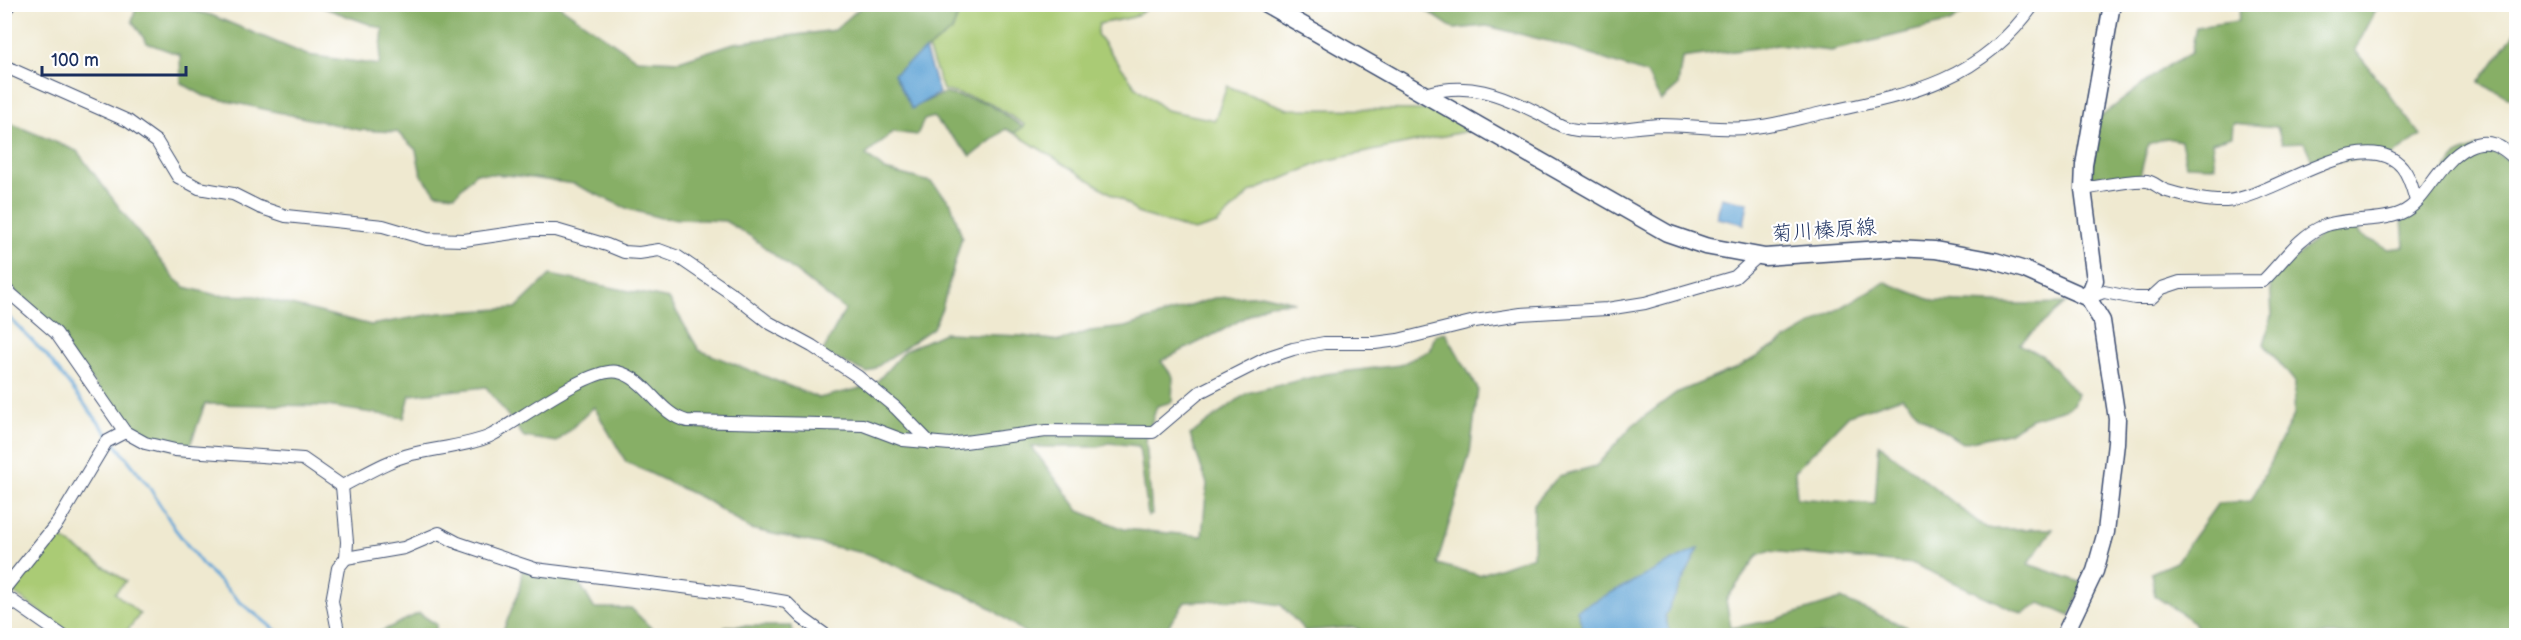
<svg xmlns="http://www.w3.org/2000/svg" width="2521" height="640" viewBox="0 0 2521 640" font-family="'Balsamiq Sans','Klee One',sans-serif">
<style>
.green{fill:#aacb74;stroke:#627d69;stroke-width:1.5}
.forest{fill:#87af66;stroke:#516f62;stroke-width:1.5}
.water{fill:#61a4d6;stroke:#3e6a9a;stroke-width:1.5}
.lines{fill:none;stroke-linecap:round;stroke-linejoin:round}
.stream{stroke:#61a4d6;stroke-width:3}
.street-casing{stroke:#3b4b6f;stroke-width:14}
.secondary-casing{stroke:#3b4b6f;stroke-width:19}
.street{stroke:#fff;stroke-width:12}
.secondary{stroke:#fff;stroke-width:16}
.labels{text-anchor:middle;stroke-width:4.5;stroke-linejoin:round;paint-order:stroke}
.street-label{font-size:21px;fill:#1b2f5e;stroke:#fff}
</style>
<rect width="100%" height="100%" fill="#fff"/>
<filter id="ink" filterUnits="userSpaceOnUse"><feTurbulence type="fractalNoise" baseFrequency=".0167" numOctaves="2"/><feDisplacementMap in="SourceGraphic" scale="12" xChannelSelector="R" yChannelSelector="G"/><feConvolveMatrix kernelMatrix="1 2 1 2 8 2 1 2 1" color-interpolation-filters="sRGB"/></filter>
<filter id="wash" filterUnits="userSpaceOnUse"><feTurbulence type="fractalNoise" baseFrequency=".008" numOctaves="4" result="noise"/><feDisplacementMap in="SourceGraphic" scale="24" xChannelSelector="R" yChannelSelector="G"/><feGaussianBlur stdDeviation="1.35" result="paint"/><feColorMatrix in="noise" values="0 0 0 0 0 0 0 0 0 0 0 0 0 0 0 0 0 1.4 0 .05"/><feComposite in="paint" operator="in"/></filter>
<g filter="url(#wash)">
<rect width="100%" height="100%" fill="#efe9d0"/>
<g class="green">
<polygon points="962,5 1153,5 1134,17 1099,24 1097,34 1136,87 1166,110 1215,120 1227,86 1288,109 1444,110 1472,130 1325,161 1251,192 1217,224 1194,231 1137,213 1128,204 1014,133 1025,125 988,102 943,90 928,48 952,31"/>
<polygon points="53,533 126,581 115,593 140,614 124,635 73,635 11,591"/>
</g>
<g class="forest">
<polygon points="137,5 168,5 211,15 307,55 379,65 383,29 316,5 558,5 637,59 679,61 734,43 835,30 863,5 962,5 952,31 894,74 912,108 944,93 987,103 1023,127 1014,133 1006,129 971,156 933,117 924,120 917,135 893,132 866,155 885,170 931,182 951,203 962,237 942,308 933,328 868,373 822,353 845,310 750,236 725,221 661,218 628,209 574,184 518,176 476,173 455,195 436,193 421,175 416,150 397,132 360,130 204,96 181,83 180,55 147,43 132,21"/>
<polygon points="1418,5 1971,5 1966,12 1950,22 1831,51 1778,45 1682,58 1678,86 1661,101 1647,74 1556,43 1487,26 1454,29"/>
<polygon points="2241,5 2379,5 2355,50 2421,135 2391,156 2313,163 2304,142 2282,143 2277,127 2233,123 2232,136 2212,142 2215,166 2186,165 2181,141 2166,138 2148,144 2140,176 2092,182 2090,162 2098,119 2164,68 2191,53 2196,27 2238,21"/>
<polygon points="2516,31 2516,101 2479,83"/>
<polygon points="5,121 77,151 137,231 175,279 185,287 216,295 255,296 371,325 439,313 516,308 550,275 669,299 699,350 819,398 874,385 904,351 944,333 1022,336 1060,341 1090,331 1126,327 1214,298 1265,295 1295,302 1268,304 1223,330 1161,361 1173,377 1172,402 1157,406 1146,440 1152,515 1148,516 1139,446 1108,443 1099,447 1032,447 1079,511 1124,529 1202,536 1207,484 1190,435 1247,393 1325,374 1400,365 1430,350 1435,335 1445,332 1478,389 1470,453 1437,564 1479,575 1533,556 1534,504 1559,476 1596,466 1633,425 1676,393 1739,367 1885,282 1934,301 2021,304 2066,303 2019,344 2043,356 2077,394 2073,404 2068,408 2031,419 2008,433 1962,443 1921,417 1902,397 1849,415 1795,471 1797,498 1875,504 1879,444 1987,529 2053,529 2028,564 2083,583 2070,616 2040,603 2023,614 1914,564 1768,551 1758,555 1726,600 1731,628 1774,620 1841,599 1907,627 1906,635 1356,635 1359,629 1353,627 1305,631 1281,605 1244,599 1185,602 1162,635 1028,635 979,600 868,554 750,529 706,500 626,462 594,407 557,442 524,437 486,387 410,395 404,418 327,406 205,404 187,454 138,437 48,328 5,280"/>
<polygon points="2476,147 2488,149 2516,165 2516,635 2201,635 2194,622 2155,596 2151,573 2176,562 2218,503 2251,501 2294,414 2295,382 2264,344 2272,316 2270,281 2326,230 2356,224 2360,235 2389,249 2404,247 2402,218 2459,154"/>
<polygon points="522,570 576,577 594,608 631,608 658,635 501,636 519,591"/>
<polygon points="419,613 436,624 436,635 374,635"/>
<polygon points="726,626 792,626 793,635 719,635"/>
</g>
<g class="water">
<polygon points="925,50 939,93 912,109 894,74"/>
<polygon points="1721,197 1748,203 1744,224 1717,218"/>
<polygon points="1699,548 1665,616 1670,635 1585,635 1577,610"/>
</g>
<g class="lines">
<g class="stream">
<polyline points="4,312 47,356 110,437"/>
<polyline points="114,442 148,485 175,529 202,564 240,602 283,636"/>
</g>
</g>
</g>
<g filter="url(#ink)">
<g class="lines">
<defs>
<g id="street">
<polyline points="4,12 10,4"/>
<polyline points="4,66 128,121 157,142 178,177 184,180 199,188 233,194 259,207 286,216 383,226 427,239 464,240 533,230 556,230 607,245 624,252 639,253 659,250 678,257 735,296 768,322 812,346 857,376 896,408 930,443"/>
<path d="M1425 94C1468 81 1500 94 1538 113 1548 118 1560 127 1571 129 1599 135 1632 126 1661 125 1690 125 1719 130 1747 128 1774 126 1801 117 1827 112 1913 94 1981 80 2034 4"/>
<path d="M2083 189C2099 187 2132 179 2147 181 2154 182 2160 189 2167 191 2184 196 2209 202 2226 201 2272 198 2365 123 2402 167 2410 177 2413 190 2416 201"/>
<polyline points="4,288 56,333 125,432 145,443 175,450 303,459 342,486 347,542 346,558 338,568 332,601 339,636"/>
<path d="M2088 298 2104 292 2135 298H2151L2162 288 2180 282 2263 281C2281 264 2299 235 2324 226 2346 217 2377 223 2401 213 2426 203 2438 162 2468 147 2488 137 2502 146 2516 160"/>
<path d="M342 486C364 475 388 460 412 454 433 449 476 444 492 435 518 421 591 366 618 372 648 379 658 414 687 421L863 425 903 440 950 444 1046 431 1153 432 1200 392 1269 357 1293 349 1324 343H1375L1398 340 1475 321 1521 314 1607 309 1645 303 1735 277 1758 256"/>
<polyline points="346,558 404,548 439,533 458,543 535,569 740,594 786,602 802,618 827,636"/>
<polyline points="4,589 58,522 106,442 125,432"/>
<polyline points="4,595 63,636"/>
</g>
<g id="secondary">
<polyline points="1266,4 1667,233 1705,246 1765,257 1896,248 1935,250 1995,261 2025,270 2088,298 2102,321 2117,419 2116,443 2106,532 2095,571 2064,636"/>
<polyline points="2088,298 2095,280 2083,189 2084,165 2112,4"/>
</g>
</defs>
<use href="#street" class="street-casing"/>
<use href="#secondary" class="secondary-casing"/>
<use href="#street" class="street"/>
<use href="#secondary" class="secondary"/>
</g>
</g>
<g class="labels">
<g class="street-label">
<text transform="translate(1824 230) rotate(-4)" y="7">菊川榛原線</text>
</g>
</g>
<rect width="2521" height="640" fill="none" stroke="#fff" stroke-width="24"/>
<path d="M42 66v9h144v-9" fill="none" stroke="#1b2f5e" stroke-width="3"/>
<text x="51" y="66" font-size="18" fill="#1b2f5e" stroke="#ffffff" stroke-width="4.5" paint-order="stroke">100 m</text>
</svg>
